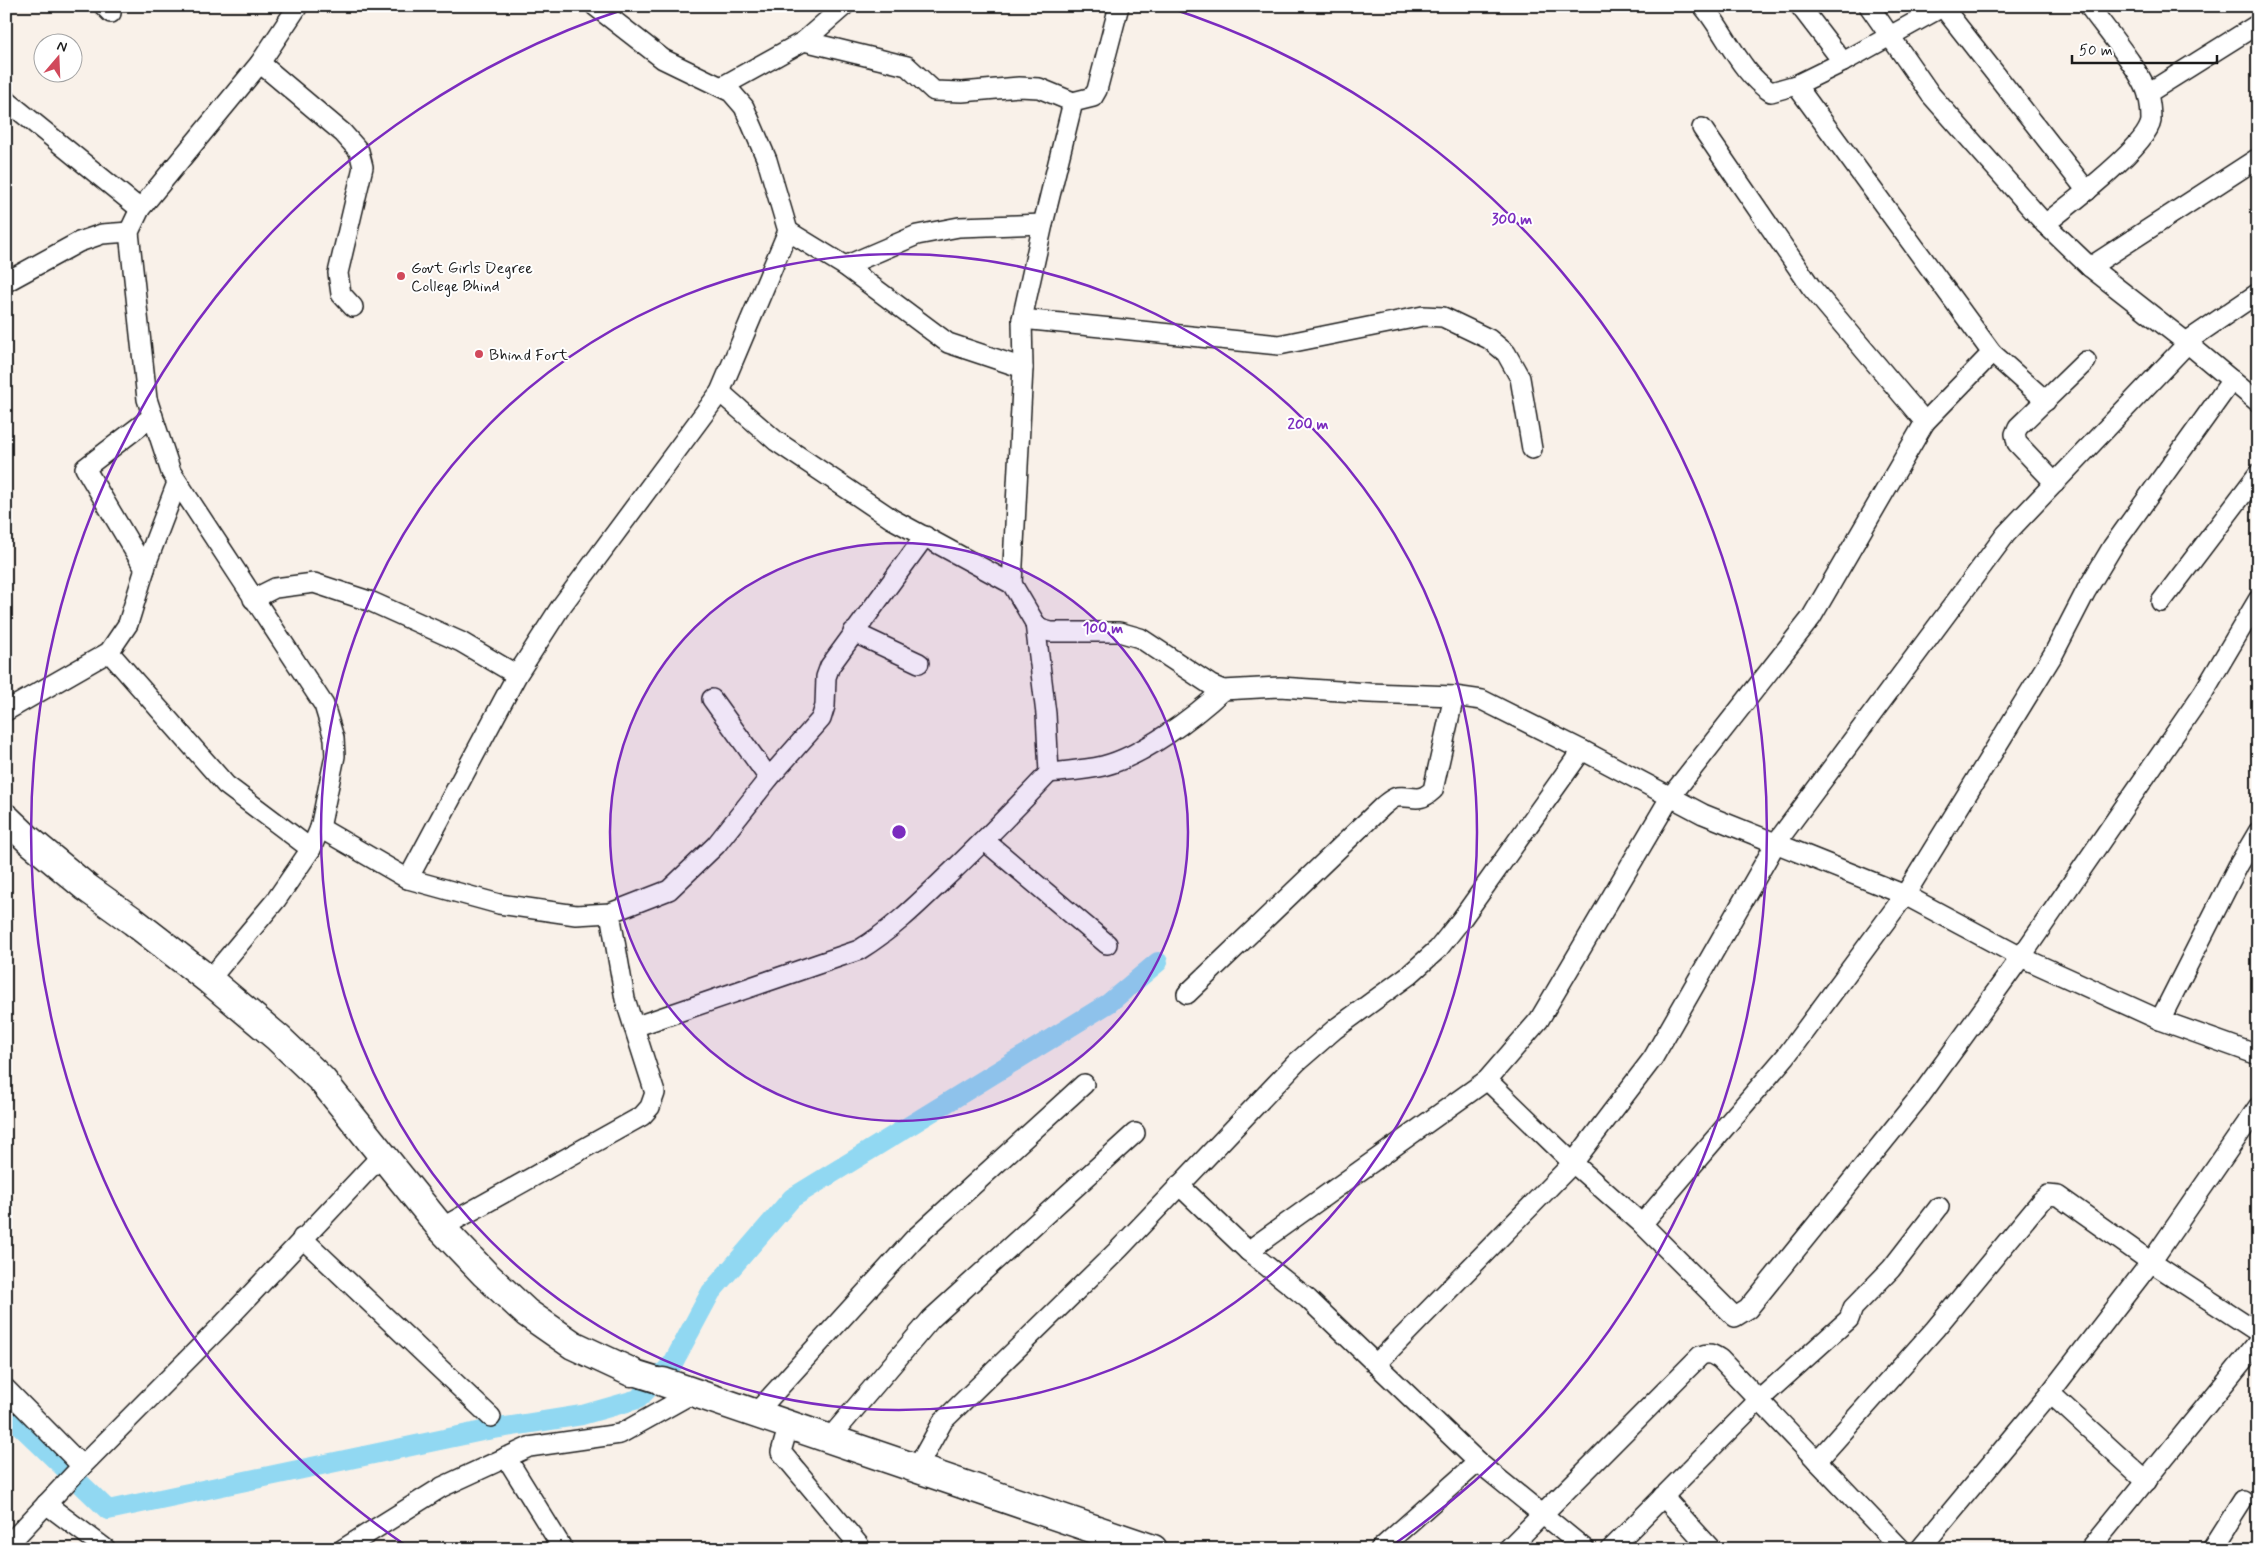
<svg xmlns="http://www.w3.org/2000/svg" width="2264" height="1555" viewBox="0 0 2264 1555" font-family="Mynerve,sans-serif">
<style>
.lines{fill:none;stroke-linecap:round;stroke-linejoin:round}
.canal{stroke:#91d8f2;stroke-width:20}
.minor-casing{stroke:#1c1c1c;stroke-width:22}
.major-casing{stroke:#1c1c1c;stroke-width:28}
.highway-casing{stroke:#1c1c1c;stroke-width:31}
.minor{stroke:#fff;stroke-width:19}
.major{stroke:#fff;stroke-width:24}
.highway{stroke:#fff;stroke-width:28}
.ring{fill:none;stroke:#7b2cbf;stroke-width:2.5}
.poi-dot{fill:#d1495b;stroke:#fff;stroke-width:2}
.labels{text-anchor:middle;stroke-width:4;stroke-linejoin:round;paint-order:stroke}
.poi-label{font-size:16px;fill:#1c1c1c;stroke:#fff;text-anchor:start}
.centre{fill:#7b2cbf;stroke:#fff;stroke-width:2.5}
.ring-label{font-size:15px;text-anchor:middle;font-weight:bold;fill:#7b2cbf;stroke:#fff;stroke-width:4;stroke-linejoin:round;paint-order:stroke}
</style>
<rect width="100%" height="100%" fill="#f9f1e9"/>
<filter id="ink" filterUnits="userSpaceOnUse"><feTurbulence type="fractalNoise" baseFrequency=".02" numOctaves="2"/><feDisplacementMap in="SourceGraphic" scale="10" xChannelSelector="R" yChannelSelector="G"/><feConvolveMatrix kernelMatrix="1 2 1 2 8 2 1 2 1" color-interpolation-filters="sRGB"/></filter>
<g filter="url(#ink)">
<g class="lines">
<polyline class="canal" points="6,1412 108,1510 487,1430 582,1415 638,1399 673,1363 711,1292 792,1198 1109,1003 1158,962"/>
<defs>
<g id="minor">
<polyline points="104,6 111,13"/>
<path d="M1703 6C1726 33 1740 73 1771 92L1796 85 1843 62 1944 6"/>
<polyline points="1800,6 1843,62"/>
<polyline points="1869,6 1931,95 2045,224"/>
<path d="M2089 6C2103 26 2143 73 2148 95 2150 102 2151 114 2151 121 2147 146 2067 207 2045 224L2090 267 2186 342 2258 402"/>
<polyline points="1943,7 2087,191"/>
<polyline points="804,41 907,66 934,91 962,92 1019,87 1039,88 1073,102"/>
<polyline points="260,63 343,133 359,151 363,167 338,273 341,294 353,307"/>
<polyline points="1796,85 1992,353 2046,401"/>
<polyline points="721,87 804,41 844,6"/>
<polyline points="2148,93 2258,24"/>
<polyline points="6,100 140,209"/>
<polyline points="1702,128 1811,287 1925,422"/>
<polyline points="788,231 845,266 948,343 1023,368"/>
<polyline points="845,266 917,235 959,227 1043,224"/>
<polyline points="2090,267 2258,158"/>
<polyline points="6,282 79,242 102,234 129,232"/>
<polyline points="1022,319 1279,345 1423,316 1443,317 1489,339 1506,353 1520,378 1532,449"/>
<polyline points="720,392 776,441 892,519 1012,584 1035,623 1040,629 1051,632 1119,632 1140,638 1211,685 1223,690 1280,687 1369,693 1454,696 1482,700 1582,750 1703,814 1905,895 2021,957 2160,1020 2258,1055"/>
<polyline points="2055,483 2017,443 2015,434 2018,427 2086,361"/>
<polyline points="145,569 85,468 153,416"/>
<polyline points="1012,584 1023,368 1022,319 1043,224 1073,102 1093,97 1097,90 1119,6"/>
<polyline points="253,599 275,588 314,583 372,602 461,642 517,675"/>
<polyline points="2161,602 2258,474"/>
<polyline points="853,632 919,663"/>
<polyline points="109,652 226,785 311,849"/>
<polyline points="712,699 769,778"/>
<polyline points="6,711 109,652 128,624 148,559 177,483"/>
<path d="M1049 773C1067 771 1086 770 1103 766 1141 757 1194 717 1223 690"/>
<polyline points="320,828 408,879 499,904 576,915 610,913 669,890 716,845 769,778 821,719 825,706 826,677 830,666 925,536"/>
<polyline points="985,841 1107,944"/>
<polyline points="408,879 517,675 560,608 720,392 788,231 767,160 744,107 731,92 663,59 595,6"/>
<polyline points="209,980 276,900 311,849 320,828 335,756 334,738 324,705 171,472 147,399 129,232 140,209 260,63 298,6"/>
<path d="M1187 994 1383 806C1387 803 1392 798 1397 797 1413 795 1418 804 1433 790L1454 696"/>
<polyline points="2160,1020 2238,866 2258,832"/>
<path d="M634 1027 859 950C890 931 915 907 941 882 978 847 1014 810 1049 773L1046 714 1035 623"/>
<polyline points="1487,1080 1573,1163 1642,1224 1735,1317 1748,1309 1921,1095 2021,957 2203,693 2258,600"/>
<polyline points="1179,1185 1248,1251 1308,1299 1478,1462 1585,1549"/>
<polyline points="1642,1224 1786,1056 1905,895 2054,653 2086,591 2113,546 2232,380"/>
<polyline points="441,1228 642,1116 650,1107 655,1093 625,999 610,913"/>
<polyline points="302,1238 491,1417"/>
<polyline points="1248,1251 1487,1080 1539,1020 1671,796 1811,618 1925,422 1992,353"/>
<polyline points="1376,1364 1573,1163 1653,1058 1776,843 2006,534 2184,347 2186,342 2258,293"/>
<polyline points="6,1389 82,1466"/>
<polyline points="2050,1393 2146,1481"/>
<polyline points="755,1414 914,1239 1084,1084"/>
<polyline points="789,1424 781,1452 859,1545 851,1549"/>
<polyline points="829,1439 931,1319 1135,1133"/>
<polyline points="506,1457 563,1549"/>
<polyline points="1817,1461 1935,1329 2040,1202 2048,1195 2058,1196 2151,1262 2258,1332"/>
<polyline points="917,1468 943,1421 1119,1249 1297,1062 1335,1029 1409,975 1438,949 1461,920 1582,750"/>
<polyline points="1663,1496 1711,1549"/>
<polyline points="46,1504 106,1549"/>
<polyline points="6,1547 82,1466 223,1324 383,1154"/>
<polyline points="343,1549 442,1487 529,1447 620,1434 695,1392"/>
<polyline points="1380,1549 1478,1462"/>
<path d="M1508 1549 1700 1356C1709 1352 1712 1354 1720 1359L1901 1549"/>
<polyline points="1611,1549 1759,1400 1849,1319 1853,1308 1891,1269 1939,1207"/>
<polyline points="1920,1549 2050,1393 2151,1262 2258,1107"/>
<polyline points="2090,1549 2258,1342"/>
<polyline points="2212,1549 2243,1500"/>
</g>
<polyline id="major" points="631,1372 663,1382"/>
<g id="highway">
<polyline points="6,818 29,840 87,888 133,921 209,980 278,1038 322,1080 441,1228 485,1274 527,1313 573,1345 631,1372"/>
<polyline points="663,1382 1153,1549"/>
</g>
</defs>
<use href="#minor" class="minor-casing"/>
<use href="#major" class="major-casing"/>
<use href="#highway" class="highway-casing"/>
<use href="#minor" class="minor"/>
<use href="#major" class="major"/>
<use href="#highway" class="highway"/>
</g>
</g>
<circle cx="899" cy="832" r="289" fill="#7b2cbf" fill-opacity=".12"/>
<g class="ring">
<circle cx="899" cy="832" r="289"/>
<circle cx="899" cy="832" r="578"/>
<path d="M408 1547A867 867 0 0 1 631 7M1167 7A867 867 0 0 1 1390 1547"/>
</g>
<g class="poi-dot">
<circle cx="401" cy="276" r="5"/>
<circle cx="479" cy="354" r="5"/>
</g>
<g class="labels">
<g class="poi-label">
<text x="411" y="273">Govt Girls Degree<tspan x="411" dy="18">College Bhind</tspan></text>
<text x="489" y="360">Bhind Fort</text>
</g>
</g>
<circle cx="899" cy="832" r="8" class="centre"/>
<g class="ring-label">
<text x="1512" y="224">300 m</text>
<text x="1308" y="429">200 m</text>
<text x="1103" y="633">100 m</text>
</g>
<rect width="2264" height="1555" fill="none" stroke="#fff" stroke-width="25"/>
<rect x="12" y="12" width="2239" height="1530" fill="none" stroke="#1c1c1c" stroke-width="2" filter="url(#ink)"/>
<g transform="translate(58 58) rotate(19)"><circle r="24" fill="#ffffff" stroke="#a4a4a4"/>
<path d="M0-4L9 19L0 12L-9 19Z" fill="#d1495b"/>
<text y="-8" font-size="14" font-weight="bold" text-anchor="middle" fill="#1c1c1c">N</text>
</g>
<path d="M2072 55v8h145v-8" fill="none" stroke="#1c1c1c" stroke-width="2.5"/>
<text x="2079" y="55" font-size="15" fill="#1c1c1c" stroke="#ffffff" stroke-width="4" paint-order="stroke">50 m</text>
</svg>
